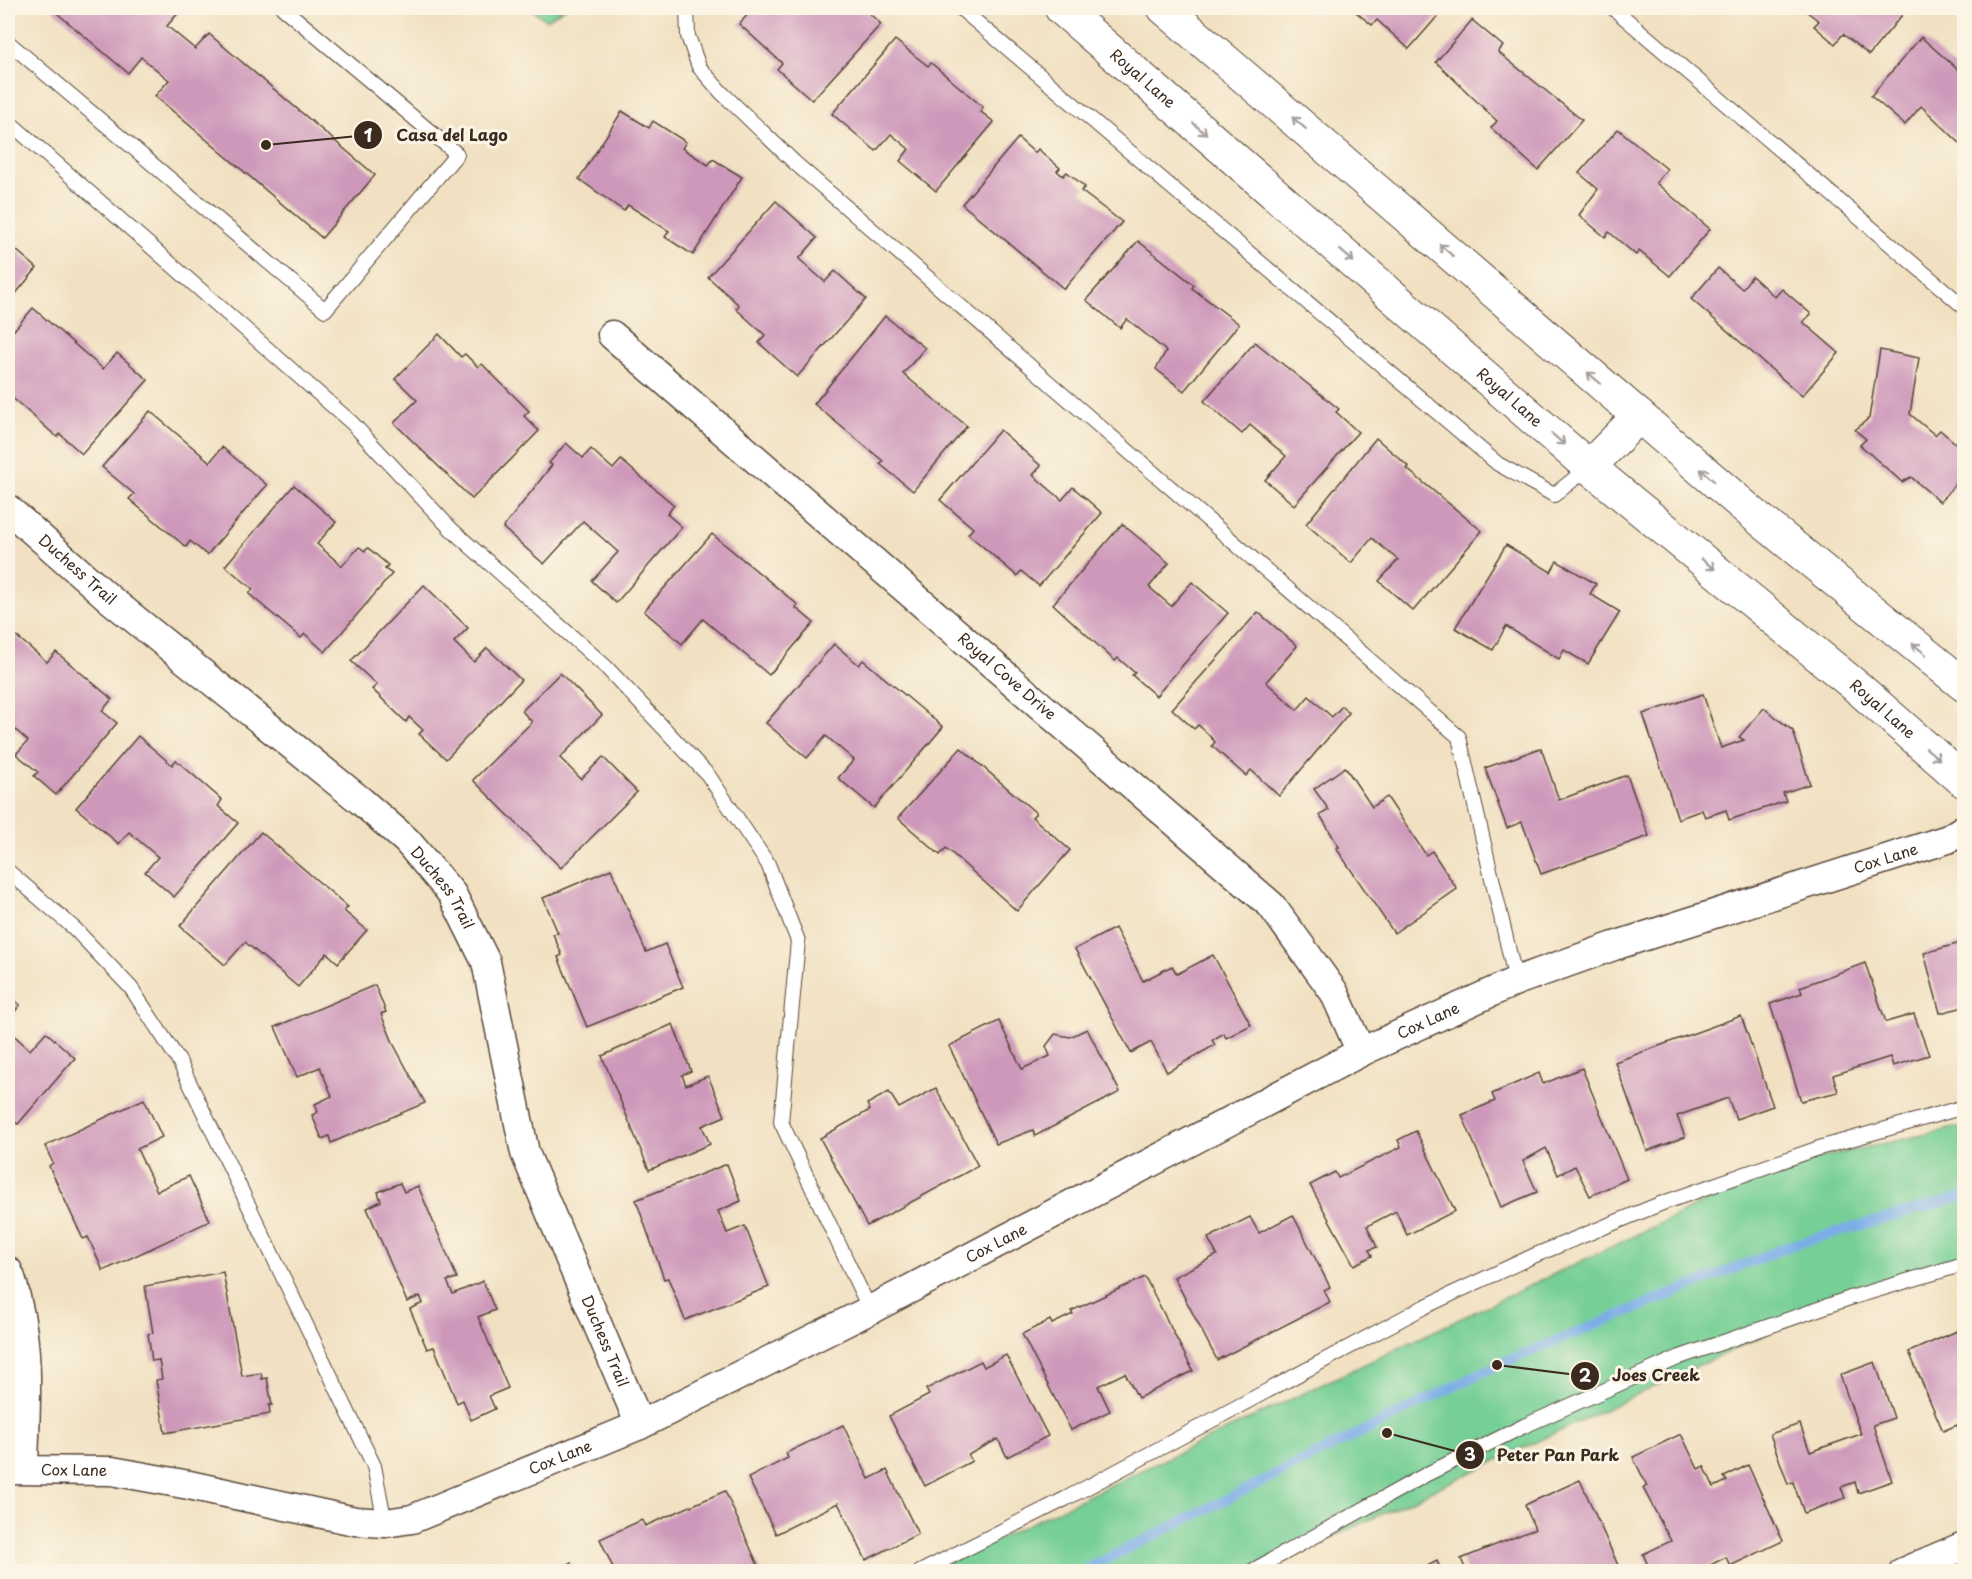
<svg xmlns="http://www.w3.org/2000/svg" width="1972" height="1579" viewBox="0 0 1972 1579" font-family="'Playpen Sans',sans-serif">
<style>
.green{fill:#76cf96;stroke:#587c5a;stroke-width:1.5}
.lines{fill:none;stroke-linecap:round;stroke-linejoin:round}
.stream{stroke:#7cade7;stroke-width:10}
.building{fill:#ce98ba}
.lane-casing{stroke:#564537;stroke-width:16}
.street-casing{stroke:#564537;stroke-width:31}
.secondary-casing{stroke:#564537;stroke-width:35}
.lane{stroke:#fff;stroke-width:14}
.street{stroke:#fff;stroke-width:28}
.secondary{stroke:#fff;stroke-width:33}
.oneway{stroke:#a79f9a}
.labels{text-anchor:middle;stroke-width:6;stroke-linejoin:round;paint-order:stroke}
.street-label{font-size:15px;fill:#3b2a1e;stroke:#fcf5e5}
.leader{fill:none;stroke:#3b2a1e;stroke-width:2}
.callout-dot{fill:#3b2a1e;stroke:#fcf5e5;stroke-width:2}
.mark-label{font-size:18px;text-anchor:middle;font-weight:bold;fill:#fff}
.callout-label{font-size:16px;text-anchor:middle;font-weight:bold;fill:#3b2a1e;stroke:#fcf5e5;stroke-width:6;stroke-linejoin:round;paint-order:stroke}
</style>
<rect width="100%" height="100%" fill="#fcf5e5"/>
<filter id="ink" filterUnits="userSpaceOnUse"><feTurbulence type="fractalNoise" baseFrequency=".0167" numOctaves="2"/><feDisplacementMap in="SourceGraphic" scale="12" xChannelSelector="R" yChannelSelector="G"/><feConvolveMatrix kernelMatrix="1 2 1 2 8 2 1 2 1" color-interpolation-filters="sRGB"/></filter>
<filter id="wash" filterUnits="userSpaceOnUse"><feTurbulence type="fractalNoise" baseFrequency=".008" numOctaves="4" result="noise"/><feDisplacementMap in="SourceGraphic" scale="24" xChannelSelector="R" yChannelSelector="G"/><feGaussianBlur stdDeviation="1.35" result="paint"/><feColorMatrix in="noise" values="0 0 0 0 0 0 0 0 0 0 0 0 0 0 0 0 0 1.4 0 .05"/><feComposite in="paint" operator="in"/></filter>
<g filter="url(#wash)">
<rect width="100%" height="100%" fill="#f1e1c2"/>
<g class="green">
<polygon points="530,8 565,8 546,20"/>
<polygon points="1964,1126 1964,1261 1850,1295 1260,1571 928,1572 1781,1166"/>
</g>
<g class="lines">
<polyline class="stream" points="1080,1572 1497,1365 1792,1245 1964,1196"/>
</g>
<g id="blocks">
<g class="building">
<polygon points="51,8 176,8 180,11 167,26 195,49 209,34 375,175 322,238 155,96 169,80 141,57 128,73"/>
<polygon points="754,8 863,8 881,24 812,100 777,69 782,63 739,24"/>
<polygon points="1351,8 1438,8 1442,11 1409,49 1377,20 1372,25"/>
<polygon points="1802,8 1893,8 1902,15 1869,55 1843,34 1835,44 1814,26 1819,21"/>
<polygon points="1472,20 1503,46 1498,52 1582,120 1538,170 1491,128 1497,121 1436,62"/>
<polygon points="1921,37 1964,75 1964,147 1921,106 1905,125 1871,96"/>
<polygon points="895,40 928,66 931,63 983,107 980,111 994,122 936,191 900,161 909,149 891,134 876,151 832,114"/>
<polygon points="622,111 649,128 653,121 686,142 682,148 708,165 713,159 742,177 693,255 665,237 669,231 628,205 624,211 579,179"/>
<polygon points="1618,129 1667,169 1656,183 1710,229 1670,276 1639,251 1636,255 1609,232 1605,237 1579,215 1598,189 1579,173"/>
<polygon points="1018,138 1035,153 1038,149 1060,168 1057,171 1063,176 1067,172 1085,187 1081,191 1122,222 1064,289 962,204"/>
<polygon points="776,201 817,238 799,259 825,282 835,271 866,299 797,377 759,343 765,335 736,309 739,305 708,277"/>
<polygon points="1138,241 1194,285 1192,288 1239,324 1184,391 1156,369 1166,351 1127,319 1120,328 1086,300"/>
<polygon points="8,243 37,268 8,303"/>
<polygon points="1718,268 1742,289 1752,276 1775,297 1782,289 1811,314 1803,322 1839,353 1802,396 1691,299"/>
<polygon points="33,308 103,369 117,353 148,380 82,454 60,434 57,437 8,394 8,337"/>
<polygon points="885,316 925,348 903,374 967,426 913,491 880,464 883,461 814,404"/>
<polygon points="439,334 461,357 465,354 478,367 482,364 529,411 524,416 539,431 472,499 394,423 417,400 395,379"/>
<polygon points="1255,342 1339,409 1336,412 1358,432 1294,505 1265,480 1286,456 1250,425 1242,434 1204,401"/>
<polygon points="1880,350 1919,358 1910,414 1935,435 1940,430 1962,449 1957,455 1964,461 1964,474 1940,502 1911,477 1902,482 1860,445 1866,439 1855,430 1869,418"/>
<polygon points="150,411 210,462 222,447 267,485 207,555 190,541 186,547 129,499 134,494 102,467"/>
<polygon points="1000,430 1041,466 1033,475 1062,500 1073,487 1102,513 1039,586 1021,571 1017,576 968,534 973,528 940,500"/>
<polygon points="1376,438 1409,467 1407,469 1482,531 1413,611 1379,581 1398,560 1372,538 1351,563 1306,524"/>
<polygon points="566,443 583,458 591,449 613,469 621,460 674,505 667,514 682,527 616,603 592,581 618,552 583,521 544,564 503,528 552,465 549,463"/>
<polygon points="294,485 336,522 317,544 342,566 359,547 365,551 368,548 388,565 385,569 392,574 325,652 305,634 301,638 249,594 253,589 225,566"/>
<polygon points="1122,524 1169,563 1149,587 1171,606 1192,582 1228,613 1156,696 1132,675 1135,673 1118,658 1115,661 1053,604"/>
<polygon points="712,534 798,605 795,607 814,623 769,675 703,619 682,644 644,611"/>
<polygon points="1506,545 1551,572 1557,561 1596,584 1590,594 1620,612 1588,664 1564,650 1559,659 1506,626 1493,650 1455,628"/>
<polygon points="424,585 468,628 454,642 474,662 487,648 521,680 446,759 419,734 423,730 409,717 406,722 372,689 377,685 351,661"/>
<polygon points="1258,612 1297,646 1266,682 1297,710 1309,696 1332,717 1342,706 1349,713 1279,796 1251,770 1246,776 1212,746 1215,742 1204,730 1198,725 1194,729 1172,709"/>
<polygon points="15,635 47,662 56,652 112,699 102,711 117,723 56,795 34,776 38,772 16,754 28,741 8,723 8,643"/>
<polygon points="834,644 859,665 863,660 943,727 874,808 838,778 854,760 826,736 807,758 766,723"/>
<polygon points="560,673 602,715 560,758 581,779 603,757 637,792 561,868 473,780 532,722 522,711"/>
<polygon points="1703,694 1721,748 1744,740 1739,737 1764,708 1793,731 1810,784 1783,793 1786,801 1729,820 1726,810 1705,817 1702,810 1678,819 1643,714"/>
<polygon points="138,736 172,765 176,760 222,800 218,806 238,823 174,897 145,872 158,857 129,832 119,844 76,808"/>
<polygon points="961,748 1036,813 1032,817 1070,850 1017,911 946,848 940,855 898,818"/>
<polygon points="1541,748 1559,800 1627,775 1649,836 1541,874 1522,822 1507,828 1485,768"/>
<polygon points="1345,767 1372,807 1387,797 1426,855 1432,851 1457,889 1394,933 1336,848 1339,847 1320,815 1329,810 1314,789"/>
<polygon points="261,832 348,907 344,911 367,930 338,963 327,953 298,987 245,942 225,965 180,926"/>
<polygon points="611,869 646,952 665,944 683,987 587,1027 558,957 562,955 553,934 558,933 543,898"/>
<polygon points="1115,928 1143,981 1172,966 1177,974 1213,955 1251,1025 1226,1038 1224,1033 1212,1040 1215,1045 1167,1072 1151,1042 1131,1053 1075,949"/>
<polygon points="1964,942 1964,1007 1940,1013 1924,953"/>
<polygon points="1865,963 1886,1022 1914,1014 1929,1055 1893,1066 1890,1057 1833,1075 1838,1092 1801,1101 1770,1004 1802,993 1800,987"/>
<polygon points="375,985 386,1012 381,1014 394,1045 425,1103 331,1143 329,1136 322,1139 312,1115 318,1112 315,1104 332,1096 320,1067 297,1077 275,1027"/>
<polygon points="8,994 20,1005 8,1020"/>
<polygon points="1741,1016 1773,1106 1736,1119 1728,1098 1677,1116 1685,1137 1647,1151 1615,1062"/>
<polygon points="999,1021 1022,1069 1050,1056 1046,1046 1055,1034 1070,1037 1087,1029 1120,1092 1035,1136 1033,1130 996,1144 949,1046"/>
<polygon points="673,1024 691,1071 682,1075 686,1085 708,1076 725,1116 702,1126 710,1144 649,1170 602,1056"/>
<polygon points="8,1030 30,1050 46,1032 75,1058 18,1124 14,1122 10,1126 8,1124"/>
<polygon points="1582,1068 1627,1179 1590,1196 1575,1166 1558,1175 1546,1148 1523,1161 1537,1192 1501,1207 1462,1115 1495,1101 1492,1094 1539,1073 1543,1084"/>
<polygon points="936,1088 978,1166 867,1226 820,1138 870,1110 867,1104 889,1092 899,1108"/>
<polygon points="144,1099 162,1137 137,1149 157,1191 189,1176 210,1221 103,1271 88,1237 83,1239 49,1166 53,1163 45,1146"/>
<polygon points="1416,1131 1455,1211 1407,1235 1396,1211 1367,1226 1377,1247 1369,1250 1372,1256 1354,1265 1310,1185 1335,1172 1338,1178 1401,1147 1398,1140"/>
<polygon points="727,1164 741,1201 718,1211 727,1233 745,1226 769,1287 685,1320 668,1278 664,1279 636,1200"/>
<polygon points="400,1183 404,1192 418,1186 457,1278 447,1281 453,1294 483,1281 495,1310 478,1317 508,1388 489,1396 495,1409 471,1420 463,1400 457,1403 434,1347 427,1349 410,1309 423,1303 420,1296 407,1302 367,1208 381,1201 378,1192"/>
<polygon points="1293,1215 1330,1287 1324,1290 1330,1302 1217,1360 1174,1277 1217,1255 1208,1238 1250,1217 1259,1233"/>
<polygon points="223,1272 242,1376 261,1373 262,1379 267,1378 272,1405 269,1405 270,1414 165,1433 156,1380 162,1379 159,1360 152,1361 148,1334 153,1333 145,1286"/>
<polygon points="1145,1277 1193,1371 1138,1398 1125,1373 1098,1386 1110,1411 1071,1430 1022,1334 1050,1320 1052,1324 1073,1314 1071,1311"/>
<polygon points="1964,1328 1964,1444 1957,1425 1943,1431 1909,1352"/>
<polygon points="1006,1355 1048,1436 1007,1457 998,1439 968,1455 972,1461 925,1486 889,1416 929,1395 926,1389 981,1361 984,1367"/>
<polygon points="1875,1362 1894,1418 1873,1425 1892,1481 1858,1493 1855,1482 1841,1487 1845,1498 1804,1513 1793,1482 1788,1484 1770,1434 1800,1424 1810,1452 1861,1434 1840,1375"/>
<polygon points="843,1425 869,1479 887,1470 918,1534 866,1560 838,1503 776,1534 748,1478 788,1458 786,1453"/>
<polygon points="1681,1434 1698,1469 1704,1466 1714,1487 1727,1481 1724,1477 1748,1465 1783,1541 1730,1566 1726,1557 1697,1572 1651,1572 1643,1554 1671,1541 1643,1488 1647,1486 1633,1457"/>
<polygon points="1580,1480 1621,1572 1467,1572 1461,1559 1535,1529 1525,1505"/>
<polygon points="725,1491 761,1572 615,1572 600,1539 642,1520 645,1526"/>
<polygon points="1437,1561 1442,1572 1416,1572"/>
<polygon points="571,1563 574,1572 551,1572 551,1571"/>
<polygon points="544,1565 546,1572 526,1572 526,1571"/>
</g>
</g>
</g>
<g filter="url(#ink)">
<use href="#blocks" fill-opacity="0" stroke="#564537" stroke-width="1.5"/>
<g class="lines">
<defs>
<g id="lane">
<polyline points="687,8 688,36 699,67 721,92 795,163 1459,737 1516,981"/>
<polyline points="960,8 1498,464 1554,495 1589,467"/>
<polyline points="1613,8 1964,307"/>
<polyline points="8,42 325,310 457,154 283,8"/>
<polyline points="8,121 352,423 451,529 606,667 708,775 768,864 798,941 781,1122 870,1310"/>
<polyline points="8,871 75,929 131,988 179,1061 374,1466 385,1523"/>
<polyline points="920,1572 1065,1499 1424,1307 1533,1256 1660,1204 1819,1148 1964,1107"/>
<polyline points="1250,1572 1427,1474 1524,1426 1680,1357 1850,1298 1964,1264"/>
</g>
<g id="street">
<path id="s1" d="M612 335 1271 905 1334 992 1361 1052"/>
<path id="s2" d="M8 509 111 600 361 801 407 841 452 894 486 962 525 1153 640 1425"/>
<path d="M8 1271C13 1280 15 1291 17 1302 31 1356 25 1413 24 1469"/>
<path id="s3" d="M8 1470 112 1471 189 1485 355 1521 385 1523 412 1519 640 1425 870 1310 1361 1052 1516 981 1614 946 1948 839 1964 829"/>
<polyline points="1903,1572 1964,1546"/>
</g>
<g id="secondary">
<path id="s4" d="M1061 8 1589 467 1858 688 1964 781"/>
<polyline points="1164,8 1752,513 1964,685"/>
<polyline points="1589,467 1639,416"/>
</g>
</defs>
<use href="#lane" class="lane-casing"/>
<use href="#street" class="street-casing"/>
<use href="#secondary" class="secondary-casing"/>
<use href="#lane" class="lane"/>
<use href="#street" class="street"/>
<use href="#secondary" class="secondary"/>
</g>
<defs><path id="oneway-shaft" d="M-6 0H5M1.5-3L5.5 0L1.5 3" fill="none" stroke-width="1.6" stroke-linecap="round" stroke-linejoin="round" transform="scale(1.5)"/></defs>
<g class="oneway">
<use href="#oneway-shaft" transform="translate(1299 123) rotate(-139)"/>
<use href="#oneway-shaft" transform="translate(1200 129) rotate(41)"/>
<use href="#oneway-shaft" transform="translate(1446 250) rotate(-139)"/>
<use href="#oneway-shaft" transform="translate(1347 256) rotate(41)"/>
<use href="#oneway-shaft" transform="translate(1594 378) rotate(-139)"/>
<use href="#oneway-shaft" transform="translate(1558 439) rotate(41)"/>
<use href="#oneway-shaft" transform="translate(1707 475) rotate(-139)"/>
<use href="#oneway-shaft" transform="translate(1708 564) rotate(39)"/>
<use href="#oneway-shaft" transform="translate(1919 649) rotate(-141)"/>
<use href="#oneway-shaft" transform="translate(1933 754) rotate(41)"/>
</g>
</g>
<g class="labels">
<g class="street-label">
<text dy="5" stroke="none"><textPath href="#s4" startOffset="108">Royal Lane</textPath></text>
<text dy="5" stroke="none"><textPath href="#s4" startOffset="594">Royal Lane</textPath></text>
<text dy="5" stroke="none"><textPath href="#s2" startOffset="92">Duchess Trail</textPath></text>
<text dy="5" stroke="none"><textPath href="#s1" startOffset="522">Royal Cove Drive</textPath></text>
<text dy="5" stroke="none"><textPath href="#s4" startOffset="1080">Royal Lane</textPath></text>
<text dy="5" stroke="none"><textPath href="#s3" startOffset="2028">Cox Lane</textPath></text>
<text dy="5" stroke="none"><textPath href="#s2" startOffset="578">Duchess Trail</textPath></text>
<text dy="5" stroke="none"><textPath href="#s3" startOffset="1542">Cox Lane</textPath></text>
<text dy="5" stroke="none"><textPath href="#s3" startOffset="1056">Cox Lane</textPath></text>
<text dy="5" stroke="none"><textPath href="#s2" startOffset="1064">Duchess Trail</textPath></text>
<text dy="5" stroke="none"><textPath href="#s3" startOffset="570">Cox Lane</textPath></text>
<text dy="5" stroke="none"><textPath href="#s3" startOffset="66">Cox Lane</textPath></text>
</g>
</g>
<path class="leader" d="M266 145L368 135M1497 1365L1585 1376M1387 1433L1470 1455"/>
<g class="callout-dot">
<circle cx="266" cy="145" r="6"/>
<circle cx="1497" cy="1365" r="6"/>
<circle cx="1387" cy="1433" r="6"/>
<circle cx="368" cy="135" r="15"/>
<circle cx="1585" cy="1376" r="15"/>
<circle cx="1470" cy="1455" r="15"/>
</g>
<g class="mark-label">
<text x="368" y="142">1</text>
<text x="1585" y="1382">2</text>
<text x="1470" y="1461">3</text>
</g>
<g class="callout-label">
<text x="452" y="141">Casa del Lago</text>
<text x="1656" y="1381">Joes Creek</text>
<text x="1558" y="1461">Peter Pan Park</text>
</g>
<rect width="1972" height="1579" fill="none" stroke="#fcf5e5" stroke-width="30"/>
</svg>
